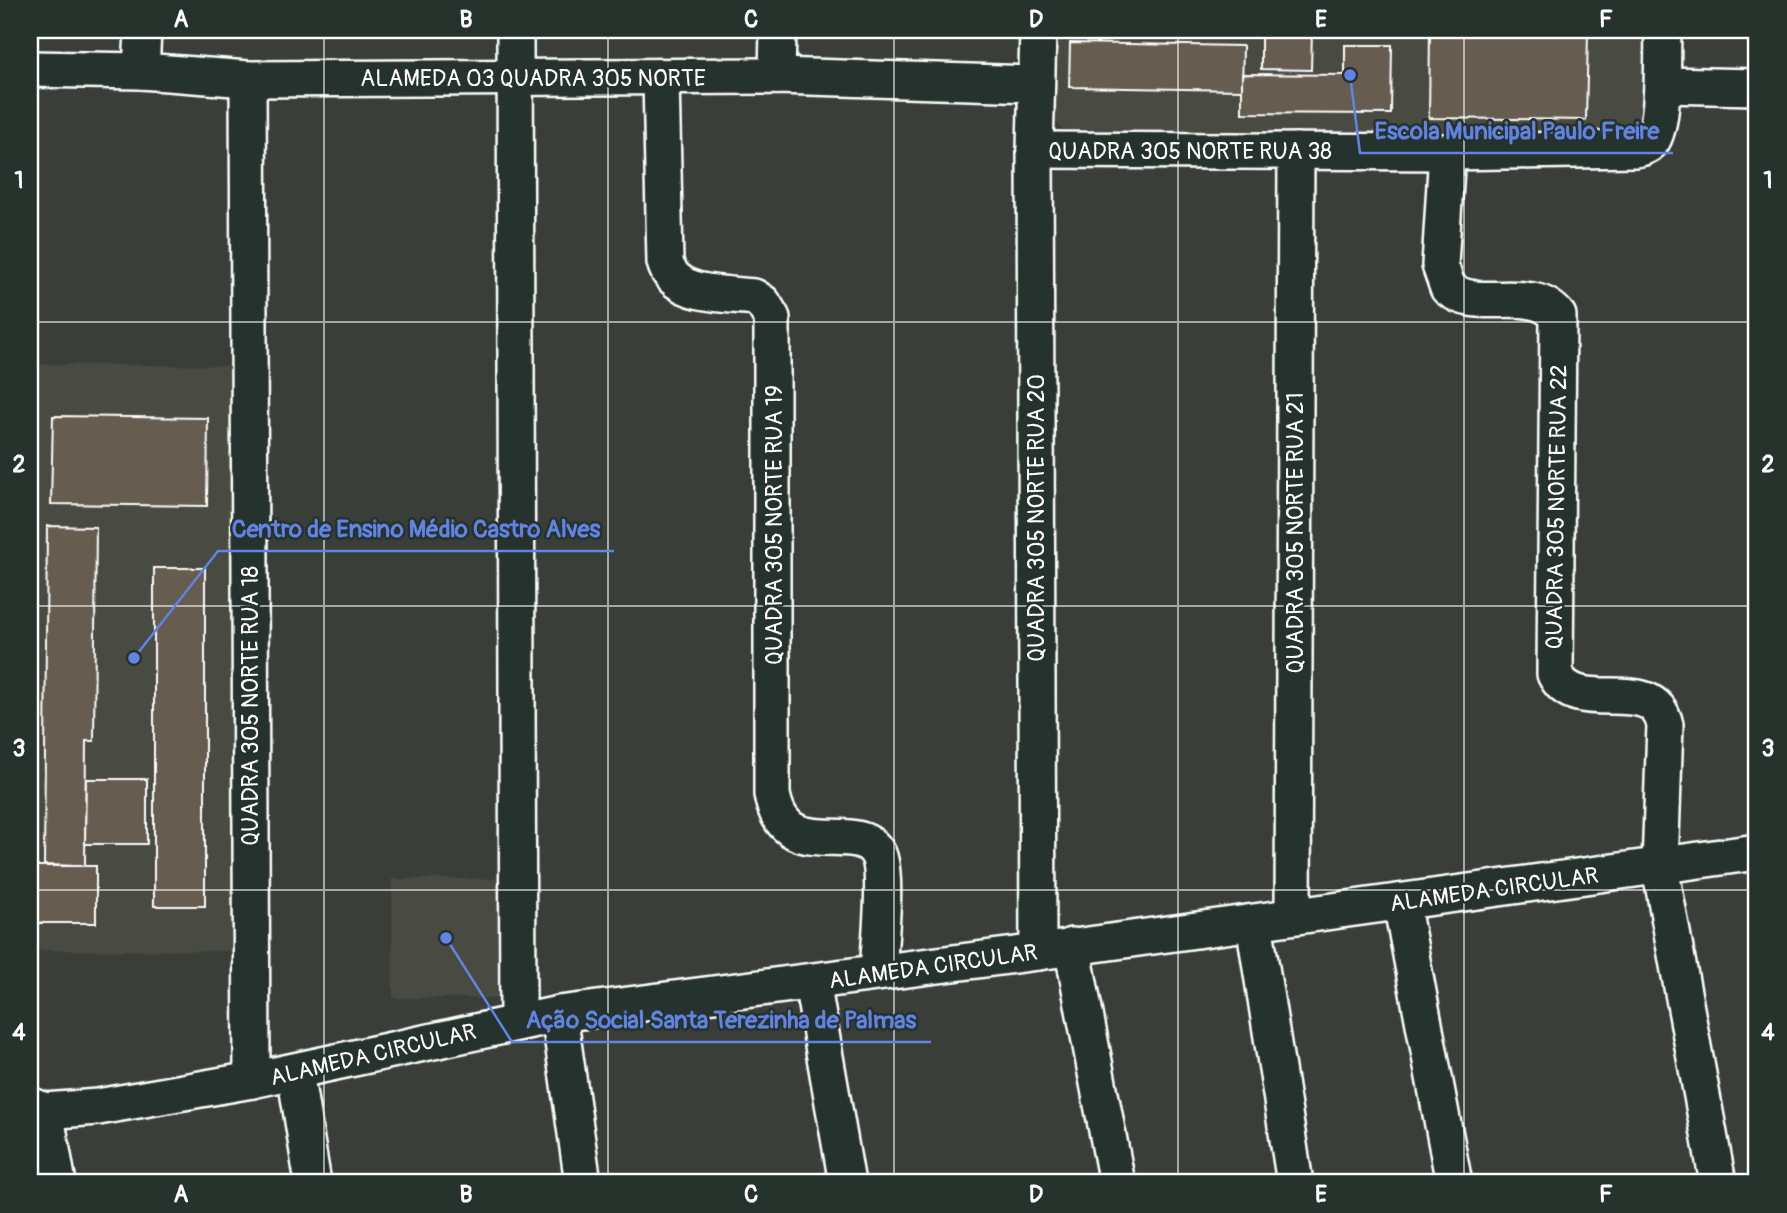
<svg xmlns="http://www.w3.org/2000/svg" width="1787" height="1213" viewBox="0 0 1787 1213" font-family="Pangolin,sans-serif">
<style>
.built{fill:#4a4b43}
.building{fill:#665b50;stroke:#fff;stroke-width:2}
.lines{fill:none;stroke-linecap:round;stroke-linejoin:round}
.street-casing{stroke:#fff;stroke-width:40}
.street{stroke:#26332d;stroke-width:35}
.grid{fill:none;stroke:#fff;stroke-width:2;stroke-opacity:0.55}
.labels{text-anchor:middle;stroke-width:5;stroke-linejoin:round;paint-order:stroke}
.street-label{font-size:23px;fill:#fff;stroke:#26332d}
.leader{fill:none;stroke:#6183e4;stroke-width:2.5}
.callout-dot{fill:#6183e4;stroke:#26332d;stroke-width:2.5}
.callout-label{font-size:24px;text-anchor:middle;font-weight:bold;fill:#6183e4;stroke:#26332d;stroke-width:5;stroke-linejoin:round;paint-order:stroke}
.neatline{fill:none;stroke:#fff;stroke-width:2.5}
.grid-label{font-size:23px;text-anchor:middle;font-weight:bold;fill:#fff}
</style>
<rect width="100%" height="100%" fill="#393f38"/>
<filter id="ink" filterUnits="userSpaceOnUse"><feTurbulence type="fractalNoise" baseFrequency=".0143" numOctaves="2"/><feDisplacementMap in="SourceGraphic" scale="14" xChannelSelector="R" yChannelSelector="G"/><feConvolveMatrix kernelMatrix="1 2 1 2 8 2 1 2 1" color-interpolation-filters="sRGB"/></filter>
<g filter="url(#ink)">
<g class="built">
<polygon points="1056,30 1646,30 1644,131 1637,137 1062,129 1054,120"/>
<polygon points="30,364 239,366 236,951 30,950"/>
<polygon points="392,879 498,879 499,998 393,998"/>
</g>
<g class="building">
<polygon points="1261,30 1312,30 1311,70 1261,69"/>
<polygon points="1430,30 1588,32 1586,120 1429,118"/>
<polygon points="1070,43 1243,46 1242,90 1069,87"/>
<polygon points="1345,45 1392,45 1391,114 1242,113 1242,74 1345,75"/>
<polygon points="53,416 208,418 207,506 51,504"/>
<polygon points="47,526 96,527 94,741 86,741 85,866 44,865"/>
<rect x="154" y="568" width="51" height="338"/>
<polygon points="86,779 147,779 147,844 85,844"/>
<polygon points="35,866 96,866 96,923 34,923"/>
</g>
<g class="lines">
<defs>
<g id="street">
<polyline points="515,30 518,1021"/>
<polyline points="1038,30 1035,150 1038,952"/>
<polyline points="30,69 141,71 248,79 777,76 1036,84"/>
<polyline points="141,71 143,30"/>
<polyline points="777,76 778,30"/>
<path d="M661 78 665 262C674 297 723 293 754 297L763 303 772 318V794C785 868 858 815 878 854 888 874 879 947 878 972"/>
<polyline points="248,79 252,1080"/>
<polyline points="1662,85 1757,87"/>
<path d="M1035 150 1447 152 1635 149C1642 148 1649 146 1653 139 1665 118 1662 55 1663 30"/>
<path d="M1447 152 1440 265 1448 288C1478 314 1532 283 1558 316L1555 674C1577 720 1653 670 1665 725L1660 867 1718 1183"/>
<polyline points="1401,902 1454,1183"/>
<polyline points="1293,916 1296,151"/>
<polyline points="1254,923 1295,1183"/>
<polyline points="1072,946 1117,1183"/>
<polyline points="812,982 847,1183"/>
<polyline points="559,1014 583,1183"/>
<polyline points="295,1072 313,1183"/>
<polyline points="30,1105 45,1111 98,1107 252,1080 559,1014 1038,952 1757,852"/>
<polyline points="45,1111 58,1183"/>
</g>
</defs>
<use href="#street" class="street-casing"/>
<use href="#street" class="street"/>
</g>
</g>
<path class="grid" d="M324 30V1183M608 30V1183M894 30V1183M1178 30V1183M1464 30V1183M30 322H1757M30 606H1757M30 890H1757"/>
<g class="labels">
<g class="street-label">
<text x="533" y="86">ALAMEDA 03 QUADRA 305 NORTE</text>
<text x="1190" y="159">QUADRA 305 NORTE RUA 38</text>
<text transform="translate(1556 507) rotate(-89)" y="8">QUADRA 305 NORTE RUA 22</text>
<text transform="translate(1036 518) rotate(-90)" y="8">QUADRA 305 NORTE RUA 20</text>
<text transform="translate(774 525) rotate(-90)" y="8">QUADRA 305 NORTE RUA 19</text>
<text transform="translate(1295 533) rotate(-90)" y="8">QUADRA 305 NORTE RUA 21</text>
<text transform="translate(250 706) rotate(-90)" y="8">QUADRA 305 NORTE RUA 18</text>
<text transform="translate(1494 889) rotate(-8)" y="8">ALAMEDA CIRCULAR</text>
<text transform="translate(933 966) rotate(-8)" y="8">ALAMEDA CIRCULAR</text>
<text transform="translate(373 1054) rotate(-13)" y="8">ALAMEDA CIRCULAR</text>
</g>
</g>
<path class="leader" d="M1350 75L1360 153H1673M134 658L218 551H614M446 938L512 1042H931"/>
<g class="callout-dot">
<circle cx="1350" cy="75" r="7"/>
<circle cx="134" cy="658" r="7"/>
<circle cx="446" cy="938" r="7"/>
</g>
<g class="callout-label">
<text x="1517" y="139">Escola Municipal Paulo Freire</text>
<text x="416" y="537">Centro de Ensino Médio Castro Alves</text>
<text x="721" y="1028">Ação Social Santa Terezinha de Palmas</text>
</g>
<rect width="1787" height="1213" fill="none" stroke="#26332d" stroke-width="77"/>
<rect x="38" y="38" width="1710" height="1136" class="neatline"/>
<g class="grid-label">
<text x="181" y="27">A</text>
<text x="466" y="27">B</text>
<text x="751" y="27">C</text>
<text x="1036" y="27">D</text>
<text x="1321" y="27">E</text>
<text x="1606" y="27">F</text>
<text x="19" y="188">1</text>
<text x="1768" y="188">1</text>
<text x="19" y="472">2</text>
<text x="1768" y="472">2</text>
<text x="19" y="756">3</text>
<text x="1768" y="756">3</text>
<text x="19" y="1040">4</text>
<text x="1768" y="1040">4</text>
<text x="181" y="1202">A</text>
<text x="466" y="1202">B</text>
<text x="751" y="1202">C</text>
<text x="1036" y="1202">D</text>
<text x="1321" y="1202">E</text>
<text x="1606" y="1202">F</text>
</g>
</svg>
